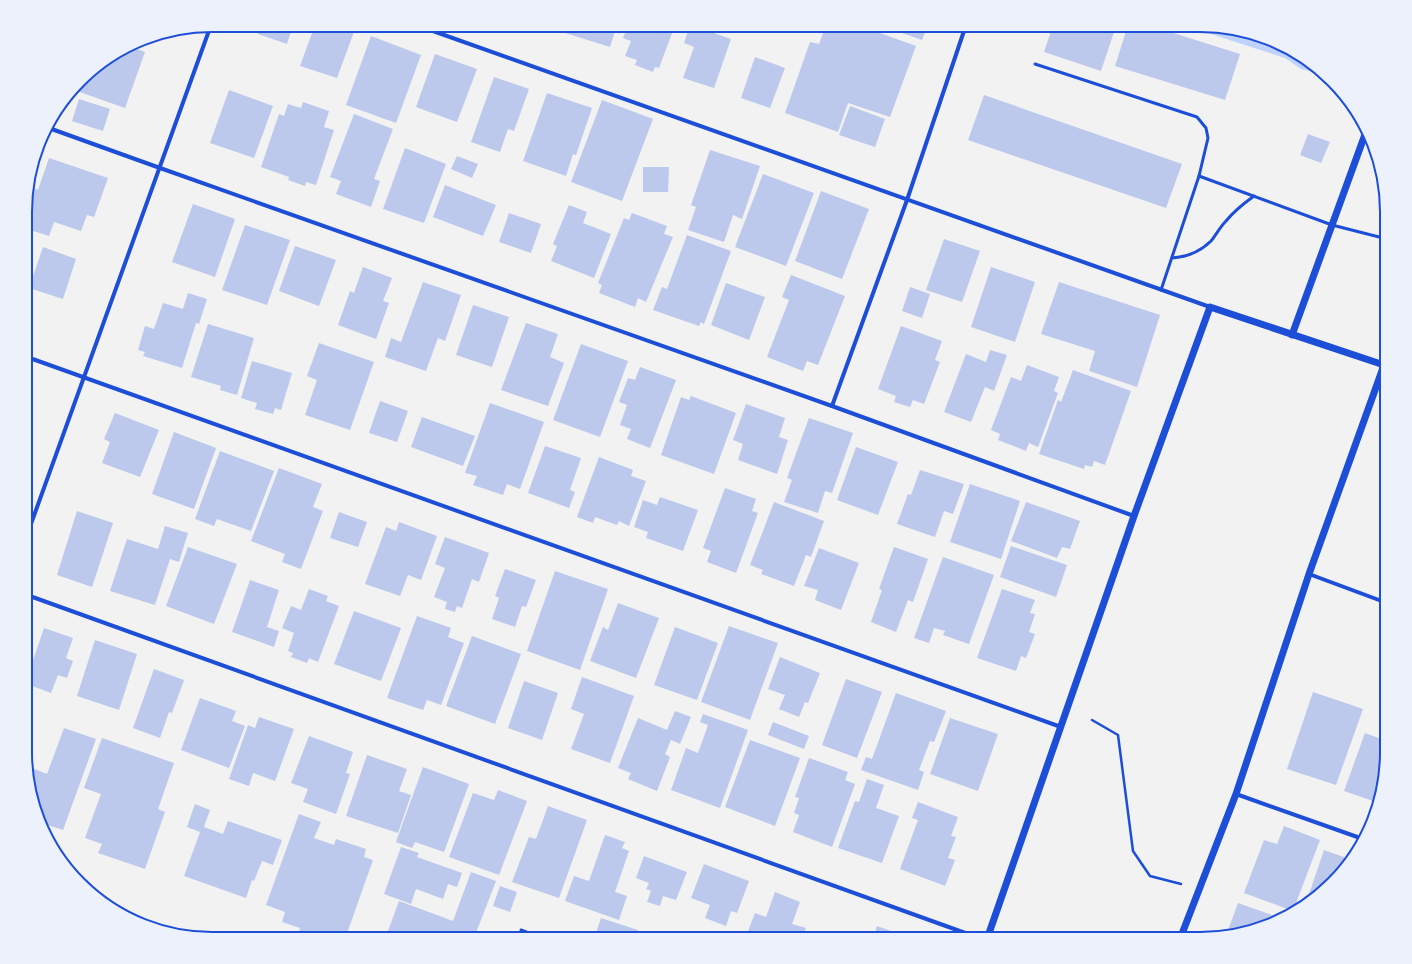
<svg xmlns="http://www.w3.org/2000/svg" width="1412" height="964" viewBox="0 0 1412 964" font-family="Rubik,sans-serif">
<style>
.water{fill:#bfd3fe}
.building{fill:#bdc9ec}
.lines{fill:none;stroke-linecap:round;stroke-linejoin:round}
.path{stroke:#1d4ed8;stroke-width:2.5}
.service{stroke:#1d4ed8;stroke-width:3}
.minor{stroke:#1d4ed8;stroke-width:4}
.tertiary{stroke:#1d4ed8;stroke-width:7}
.rim{fill:none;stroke:#1d4ed8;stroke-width:2}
</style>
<rect width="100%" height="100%" fill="#f2f2f2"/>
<polygon class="water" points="1183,25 1212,25 1260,35 1314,64 1322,74 1301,69 1285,58"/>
<g class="building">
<polygon points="261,25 293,25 287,44 258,34"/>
<polygon points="315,25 343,25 355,29 337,78 300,66"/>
<polygon points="564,25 617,25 610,47 562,32"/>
<polygon points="628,25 675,25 659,68 655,67 653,72 635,65 637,60 625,56 631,41 623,38"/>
<polygon points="690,25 706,25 705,30 731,39 714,88 683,78 694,47 684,43"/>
<polygon points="826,25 858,25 916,46 890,117 848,103 838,132 785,113 810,42 819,44"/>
<polygon points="879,25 928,25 922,40"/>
<polygon points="1053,25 1112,25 1116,26 1101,71 1044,52"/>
<polygon points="1128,25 1148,25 1240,54 1225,100 1115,66"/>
<polygon points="371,36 421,55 396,123 346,105"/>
<polygon points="129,46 145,52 125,108 74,90 89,72"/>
<polygon points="435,54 477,69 457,122 416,107"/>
<polygon points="755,57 785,68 770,108 741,98"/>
<polygon points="494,77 529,89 514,131 508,129 500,152 471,142"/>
<polygon points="229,90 273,106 254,158 210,143"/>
<polygon points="547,93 592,108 576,155 573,154 566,176 523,161"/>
<polygon points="984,95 1182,164 1166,208 968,140"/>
<polygon points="79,99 110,109 103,131 72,121"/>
<polygon points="602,100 653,119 622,201 571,182"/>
<polygon points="303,102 329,111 324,127 334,130 316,185 306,182 305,186 288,180 289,177 261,167 279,114 284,116 288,104 301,108"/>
<polygon points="850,106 885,119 875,147 839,135"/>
<polygon points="354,114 393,129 374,179 380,181 371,207 336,194 341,181 330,177"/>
<polygon points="1308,134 1330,142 1321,163 1300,155"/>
<polygon points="405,148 446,164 424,223 383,209"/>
<polygon points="710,150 760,166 742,219 733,215 724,242 688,230 696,207 691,205"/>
<polygon points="457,156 478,164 472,178 451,169"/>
<polygon points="49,158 108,178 94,217 87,215 81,231 54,222 49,236 27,229 27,186 38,190"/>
<polygon points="643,167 669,167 668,192 643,192"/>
<polygon points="763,174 814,193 786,266 735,247"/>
<polygon points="445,185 496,205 483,236 433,217"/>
<polygon points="821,191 869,209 842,279 795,261"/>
<polygon points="193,204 235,219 215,277 172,262"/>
<polygon points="569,205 587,212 583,223 611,234 594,278 551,261 557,246 553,244"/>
<polygon points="509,213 541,224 531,253 499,242"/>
<polygon points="632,213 667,226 664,234 673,237 646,302 638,298 635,307 599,293 602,285 598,283 624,218 629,220"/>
<polygon points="245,225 290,240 267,305 222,290"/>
<polygon points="687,235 731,251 704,324 701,322 699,326 653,310 662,287 667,289"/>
<polygon points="944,239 980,251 962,302 926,290"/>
<polygon points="295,246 336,260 319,306 279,291"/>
<polygon points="43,247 76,259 63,299 29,288"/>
<polygon points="363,267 392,278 383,301 389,303 376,339 338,325 350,291 354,293"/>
<polygon points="991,267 1035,282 1015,342 971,327"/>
<polygon points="791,275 845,296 818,365 807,361 803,371 767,357 789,300 782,297"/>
<polygon points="423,282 461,295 445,341 438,338 426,371 385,357 391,338 401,342"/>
<polygon points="1059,282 1160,315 1137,387 1089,371 1095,351 1041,334"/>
<polygon points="726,283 765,297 749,340 711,325"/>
<polygon points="910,287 930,294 922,318 902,311"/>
<polygon points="188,293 207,299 199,324 196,323 182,368 143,356 145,352 138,350 145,326 154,329 163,303 183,309"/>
<polygon points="473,305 509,317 492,367 456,355"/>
<polygon points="526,323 558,334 550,357 564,363 548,406 501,390"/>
<polygon points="208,324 254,338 237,395 220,390 221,386 191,377"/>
<polygon points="901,326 942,341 935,360 940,362 924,404 913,400 910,407 894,402 896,396 878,389"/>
<polygon points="319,343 374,362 350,430 305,415 317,380 307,376"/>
<polygon points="581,344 628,361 600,437 553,420"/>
<polygon points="990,350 1007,355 994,391 985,387 971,422 944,412 966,354 986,362"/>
<polygon points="252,361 292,373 281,410 275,408 273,414 255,409 257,403 241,398"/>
<polygon points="1027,365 1059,377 1054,391 1058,393 1038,447 1029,443 1026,451 998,440 1000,434 991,430 1011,377 1021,381"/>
<polygon points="640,367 676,380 650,448 627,439 631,429 620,425 627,405 619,402 628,378 635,380"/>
<polygon points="1073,370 1131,391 1105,465 1094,461 1092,467 1085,465 1084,469 1039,454 1058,400 1061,402"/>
<polygon points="691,396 736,413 714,474 661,455 681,397 689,400"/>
<polygon points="380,401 408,411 397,442 369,433"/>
<polygon points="490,403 544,422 520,489 507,484 503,495 473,485 477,476 465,473"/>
<polygon points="746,404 785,418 779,437 788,440 777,474 738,460 743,444 733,440"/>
<polygon points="115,413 159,430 140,477 102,463 110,442 104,439"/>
<polygon points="422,417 475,436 463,466 411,447"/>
<polygon points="809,418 853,433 832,493 825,491 818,513 784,502 792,480 787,478"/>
<polygon points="174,432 216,448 194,509 152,494"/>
<polygon points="545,446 581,458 570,490 575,492 569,508 528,493"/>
<polygon points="856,447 898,462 878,515 837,500"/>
<polygon points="220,451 274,471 251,531 217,519 214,526 195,519"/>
<polygon points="599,457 633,470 631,476 646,481 629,526 619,521 617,525 595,517 593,523 577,517"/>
<polygon points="279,468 322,484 313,507 323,511 301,569 282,562 285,554 251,541"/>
<polygon points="920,470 964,484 953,514 944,511 935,537 897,524 908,494 911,495"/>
<polygon points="970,484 1020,501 1001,559 950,542"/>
<polygon points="725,488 756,499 752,511 758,513 736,573 707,562 711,551 703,548"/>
<polygon points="660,497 698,510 683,551 646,538 648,532 634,527 643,500 657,505"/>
<polygon points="774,502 824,521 811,557 806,555 794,586 761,574 763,570 750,565"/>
<polygon points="1026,502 1080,521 1070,549 1062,547 1057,558 1011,541"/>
<polygon points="77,511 113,523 92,587 57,575"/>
<polygon points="339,512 367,522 358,547 330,538"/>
<polygon points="399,522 437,536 421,580 408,575 400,596 365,584 386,527 396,531"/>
<polygon points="165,526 188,533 179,562 170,559 155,605 110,591 127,539 158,549"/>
<polygon points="445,537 489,553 479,582 472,579 462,608 457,606 455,612 445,609 447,602 434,597 445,568 435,564"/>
<polygon points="1011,546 1067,565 1056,597 1000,577"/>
<polygon points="188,547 237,564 214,624 166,606"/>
<polygon points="894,547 928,559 913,602 908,600 896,632 871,622 882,590 879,589"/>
<polygon points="819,548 859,563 841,610 815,600 818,590 804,586"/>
<polygon points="943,557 994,575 969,644 943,635 945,631 934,628 929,643 914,638"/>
<polygon points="505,569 536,580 526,607 522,606 515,627 492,619 499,598 495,596"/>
<polygon points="555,571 608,589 580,670 527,651"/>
<polygon points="250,580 279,590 267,627 279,631 274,647 232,632"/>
<polygon points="309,589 328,596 326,601 339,606 318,662 309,658 307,663 291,657 293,653 288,651 294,633 282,628 291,606 301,610"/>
<polygon points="1002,589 1035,600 1030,613 1035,614 1029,632 1035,634 1026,658 1021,656 1016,671 977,658"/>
<polygon points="618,603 659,618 636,678 590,661 603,627 608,630"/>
<polygon points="354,611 401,628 381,681 334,664"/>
<polygon points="417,616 451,628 448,637 464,643 441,705 427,700 423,710 387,698"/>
<polygon points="729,626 778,643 750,720 701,702"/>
<polygon points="675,627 718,643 697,700 654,685"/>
<polygon points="44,628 73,638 66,658 73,661 67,678 58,675 51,693 27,684 27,678"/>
<polygon points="472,636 521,654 495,724 446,706"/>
<polygon points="95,640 137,654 119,710 77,696"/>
<polygon points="780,657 820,673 808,703 805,702 799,717 779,709 785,695 768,689"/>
<polygon points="1387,666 1387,688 1379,685"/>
<polygon points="154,669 184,680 172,713 169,712 160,738 133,728"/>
<polygon points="582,677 634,696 610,763 571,749 584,714 571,709"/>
<polygon points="846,679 882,692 857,758 822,745"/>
<polygon points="524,681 558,693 542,740 508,728"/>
<polygon points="1313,692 1363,709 1336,785 1287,769"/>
<polygon points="896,693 946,711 934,742 930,741 919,770 924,772 918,790 861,770 866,757 872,759"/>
<polygon points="200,698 236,711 232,721 245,726 229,768 181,750"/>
<polygon points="675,711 691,717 680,744 671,740 665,754 670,757 657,791 628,779 631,773 618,768 638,718 667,730"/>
<polygon points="703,714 748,730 720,808 671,790 686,748 698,753 708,725 700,722"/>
<polygon points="259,717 294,729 275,781 253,773 249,786 229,779 248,725 255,728"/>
<polygon points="950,718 998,734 978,791 930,774"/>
<polygon points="773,722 809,736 804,749 768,735"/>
<polygon points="64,728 96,739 63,830 42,823 27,776 27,766 47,774"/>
<polygon points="1387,732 1387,764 1379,803 1344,791 1365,733 1384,740"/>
<polygon points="309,736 353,752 346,773 350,774 336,814 303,802 308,789 291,783"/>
<polygon points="102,738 174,763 158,809 165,812 145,869 98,853 102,844 85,838 101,794 84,788"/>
<polygon points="750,740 800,758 775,826 725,807"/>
<polygon points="367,755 407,769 399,791 411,795 398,833 346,816"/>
<polygon points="809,758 848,772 845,780 855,784 832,847 793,832 799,815 794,813 799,798 795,797"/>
<polygon points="423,767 469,784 444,852 415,842 412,848 396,842"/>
<polygon points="867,779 884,785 876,808 899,816 882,863 838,848 855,801 859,802"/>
<polygon points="498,790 527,801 499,875 449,857 473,793 494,800"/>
<polygon points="918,802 958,817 951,836 956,837 948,858 955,860 945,886 900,869 918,820 912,818"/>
<polygon points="195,804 210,810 204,827 223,834 228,821 282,840 273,865 262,861 254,881 252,880 246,898 184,876 200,832 187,827"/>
<polygon points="548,806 587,820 559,898 512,882 529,837 536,839"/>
<polygon points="299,814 321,822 314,838 334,845 336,839 366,849 364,857 373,860 345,939 325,938 312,939 298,934 300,928 282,922 285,912 266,905"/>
<polygon points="1284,826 1320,840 1293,911 1244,893 1264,840 1277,844"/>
<polygon points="605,835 625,842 622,848 629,851 615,892 627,896 619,920 565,901 574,876 589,881"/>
<polygon points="401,847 419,853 417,857 462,873 457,887 448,884 443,899 416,889 411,904 384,894"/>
<polygon points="1324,850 1352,860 1348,866 1307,900"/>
<polygon points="644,856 687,872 676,900 663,896 660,906 647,902 651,891 646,889 649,883 636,878"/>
<polygon points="704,864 749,881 737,913 731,911 726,926 705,918 710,905 691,898"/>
<polygon points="471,872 496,881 474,938 460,933 458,939 385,939 399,901 453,921"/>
<polygon points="500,886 517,892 510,912 493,906"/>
<polygon points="775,892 800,902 792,924 806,928 802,939 745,939 755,913 766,917"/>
<polygon points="1238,903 1283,919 1227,933"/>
<polygon points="601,918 638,930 635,939 594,939"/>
<polygon points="877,926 913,939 873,939"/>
</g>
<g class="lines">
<polyline class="path" points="1092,720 1118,735 1133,851 1150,876 1181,884"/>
<g class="service">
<polyline points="1035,64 1197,117 1206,128 1208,138 1199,176"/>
<path d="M1172 258C1187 257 1200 252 1211 241 1216 235 1220 227 1226 221 1234 211 1243 204 1254 196"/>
<polyline points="1161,290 1199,176 1332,225 1387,239"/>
<polyline points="521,930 544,939"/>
</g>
<g class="minor">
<polyline points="416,25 1210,307"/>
<polyline points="46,127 160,168 832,406 1134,516"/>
<polyline points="27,357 1061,727"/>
<polyline points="832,406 907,200 966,25"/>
<polyline points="27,535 211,25"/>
<polyline points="1309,574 1387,603"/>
<polyline points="27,595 982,939"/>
<polyline points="1236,794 1363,839"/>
</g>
<g class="tertiary">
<polyline points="1292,335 1367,129"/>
<polyline points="987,939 1134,516 1210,307 1384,365 1309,574 1236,794 1180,939"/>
</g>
</g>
<path d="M0 0H1412V964H0ZM212 32H1200A180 180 0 0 1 1380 212V752A180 180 0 0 1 1200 932H212A180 180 0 0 1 32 752V212A180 180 0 0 1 212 32Z" fill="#edf1fc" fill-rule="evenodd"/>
<path class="rim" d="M212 32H1200A180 180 0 0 1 1380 212V752A180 180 0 0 1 1200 932H212A180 180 0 0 1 32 752V212A180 180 0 0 1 212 32Z"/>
</svg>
